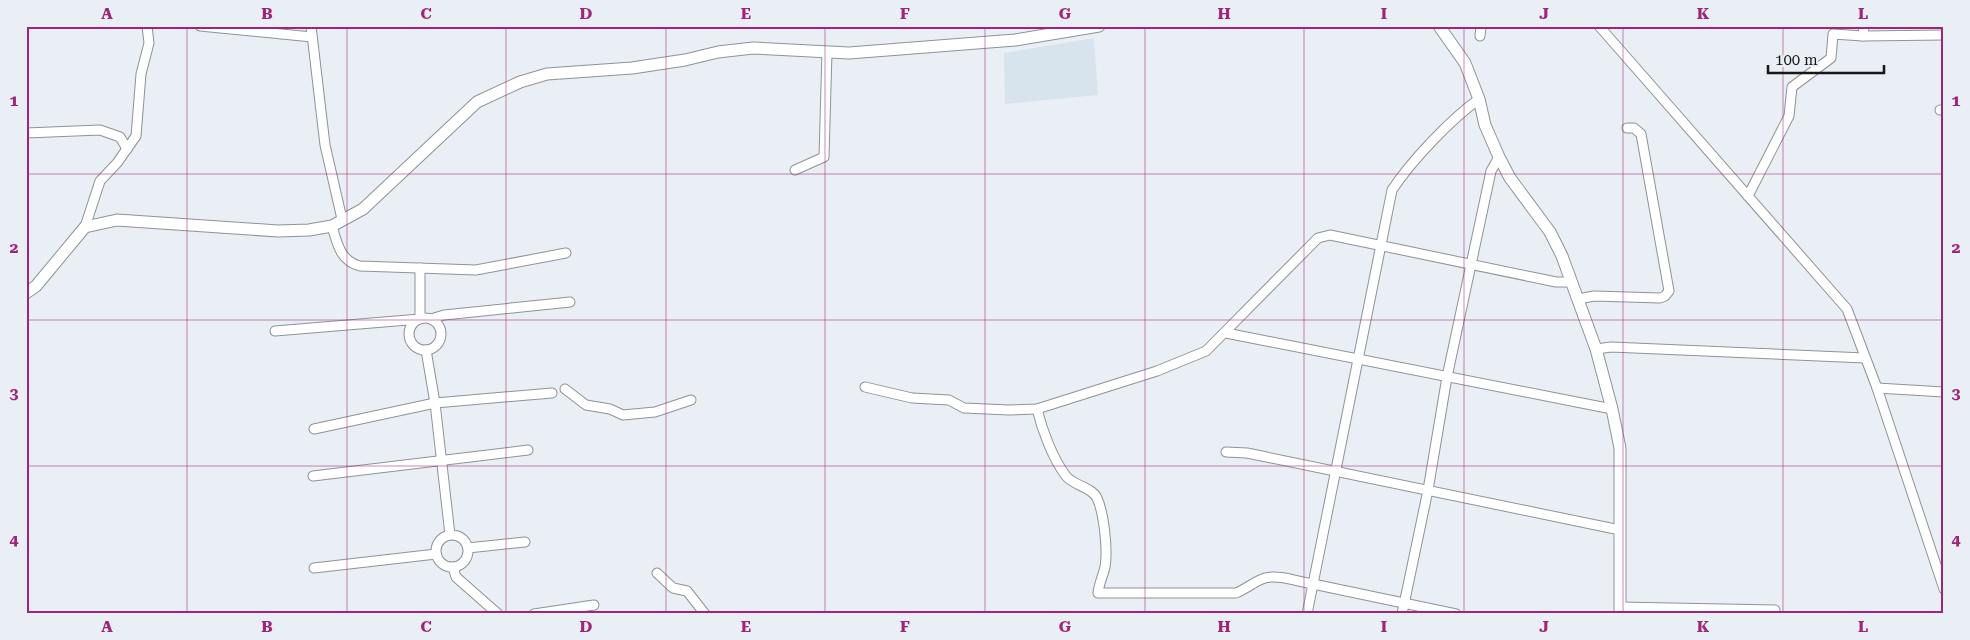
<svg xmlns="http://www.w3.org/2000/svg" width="1970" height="640" viewBox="0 0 1970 640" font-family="'Roboto Serif',serif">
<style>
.built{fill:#d7e4ee}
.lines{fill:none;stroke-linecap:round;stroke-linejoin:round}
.minor-casing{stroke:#8d9397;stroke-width:11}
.tertiary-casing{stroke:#8d9397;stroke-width:13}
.minor{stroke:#fff;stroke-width:9}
.tertiary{stroke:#fff;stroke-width:11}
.grid{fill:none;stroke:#a12478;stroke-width:1;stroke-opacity:0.55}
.neatline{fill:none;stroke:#a12478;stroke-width:2}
.grid-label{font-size:16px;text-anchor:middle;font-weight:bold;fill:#a12478}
</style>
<rect width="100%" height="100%" fill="#e9eff4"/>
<polygon class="built" points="1094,38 1098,95 1005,104 1004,53"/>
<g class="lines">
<defs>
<g id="minor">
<polyline points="200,26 312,37"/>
<polyline points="311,26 325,145 342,219"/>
<polyline points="1599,26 1847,309 1877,388 1944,589"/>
<polyline points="1864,26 1863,36 1944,35"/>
<polyline points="1480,36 1481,26"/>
<polyline points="1940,110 1944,110"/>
<polyline points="26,133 100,130 120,137 127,149"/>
<polyline points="795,170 824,157 827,52"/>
<polyline points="1748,196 1789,116 1792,87 1831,58 1833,34 1863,36"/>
<path d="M332 226C337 243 340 261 360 266L476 270 566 253"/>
<polyline points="85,227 100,181 117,163 136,136 141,74 149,43 147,26"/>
<polyline points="1578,299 1594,296 1660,298 1665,296 1669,291 1641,134 1634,128 1627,128"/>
<circle cx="425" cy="334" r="16"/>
<polyline points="431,319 444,315 570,302"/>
<polyline points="275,331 420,319 420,268"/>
<polyline points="1226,333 1612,409"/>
<polyline points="1596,349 1611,347 1865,358"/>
<polyline points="426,350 435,403 450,535"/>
<polyline points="865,387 912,398 949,400 964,408 1009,410 1037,409 1157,371 1206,351 1318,238 1330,235 1556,282 1572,282"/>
<polyline points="1877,388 1944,392"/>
<polyline points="565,389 586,405 610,409 623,415 655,412 691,400"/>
<path d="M1037 409C1042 430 1053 459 1066 476 1074 486 1092 487 1097 498 1104 513 1108 551 1105 567 1103 576 1099 583 1098 593H1236C1246 589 1255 581 1265 578 1279 574 1299 582 1313 584L1307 614"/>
<polyline points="314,429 435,403 552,393"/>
<polyline points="1226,452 1247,453 1620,530"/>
<polyline points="313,476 528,450"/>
<circle cx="452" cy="551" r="16"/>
<polyline points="468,548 525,542"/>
<polyline points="453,567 456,577 498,614"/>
<polyline points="314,568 436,554"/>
<polyline points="657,573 673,588 687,591 705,614"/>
<polyline points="1620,607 1775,610"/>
<polyline points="534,614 594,605"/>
<polyline points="1402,614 1428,490 1447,377 1491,171 1499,157"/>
<path d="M1456 614 1313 584 1392 190C1412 160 1450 120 1479 99"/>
</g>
<g id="tertiary">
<polyline points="1439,26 1465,63 1479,99 1485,125 1499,157 1510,178 1550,232 1562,256 1596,349 1612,409 1620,448 1620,614"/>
<polyline points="26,293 36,286 85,227 117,220 278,231 309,230 332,226 363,209 477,102 520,82 547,74 632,68 685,60 718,52 753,48 849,53 1015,40 1099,26"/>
</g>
</defs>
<use href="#minor" class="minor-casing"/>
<use href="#tertiary" class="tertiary-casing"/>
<use href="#minor" class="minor"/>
<use href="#tertiary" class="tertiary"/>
</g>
<path class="grid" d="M187 26V614M347 26V614M506 26V614M666 26V614M825 26V614M985 26V614M1145 26V614M1304 26V614M1464 26V614M1623 26V614M1783 26V614M26 174H1944M26 320H1944M26 466H1944"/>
<rect width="1970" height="640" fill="none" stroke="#e9eff4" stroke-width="55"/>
<path d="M1768 65v8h116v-8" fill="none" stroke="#151719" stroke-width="2.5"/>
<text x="1775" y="65" font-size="15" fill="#151719" stroke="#e9eff4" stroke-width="4" paint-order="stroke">100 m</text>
<rect x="28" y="28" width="1914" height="584" class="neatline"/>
<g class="grid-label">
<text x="107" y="19">A</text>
<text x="267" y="19">B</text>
<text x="426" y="19">C</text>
<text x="586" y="19">D</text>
<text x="746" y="19">E</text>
<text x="905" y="19">F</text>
<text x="1065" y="19">G</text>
<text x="1224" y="19">H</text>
<text x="1384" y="19">I</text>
<text x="1544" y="19">J</text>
<text x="1703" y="19">K</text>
<text x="1863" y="19">L</text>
<text x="14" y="106">1</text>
<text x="1956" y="106">1</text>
<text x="14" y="253">2</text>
<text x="1956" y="253">2</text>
<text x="14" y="399">3</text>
<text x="1956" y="399">3</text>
<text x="14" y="545">4</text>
<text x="1956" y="545">4</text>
<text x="107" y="632">A</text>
<text x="267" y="632">B</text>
<text x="426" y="632">C</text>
<text x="586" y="632">D</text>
<text x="746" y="632">E</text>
<text x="905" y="632">F</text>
<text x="1065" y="632">G</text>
<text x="1224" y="632">H</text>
<text x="1384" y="632">I</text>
<text x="1544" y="632">J</text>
<text x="1703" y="632">K</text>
<text x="1863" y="632">L</text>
</g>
</svg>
